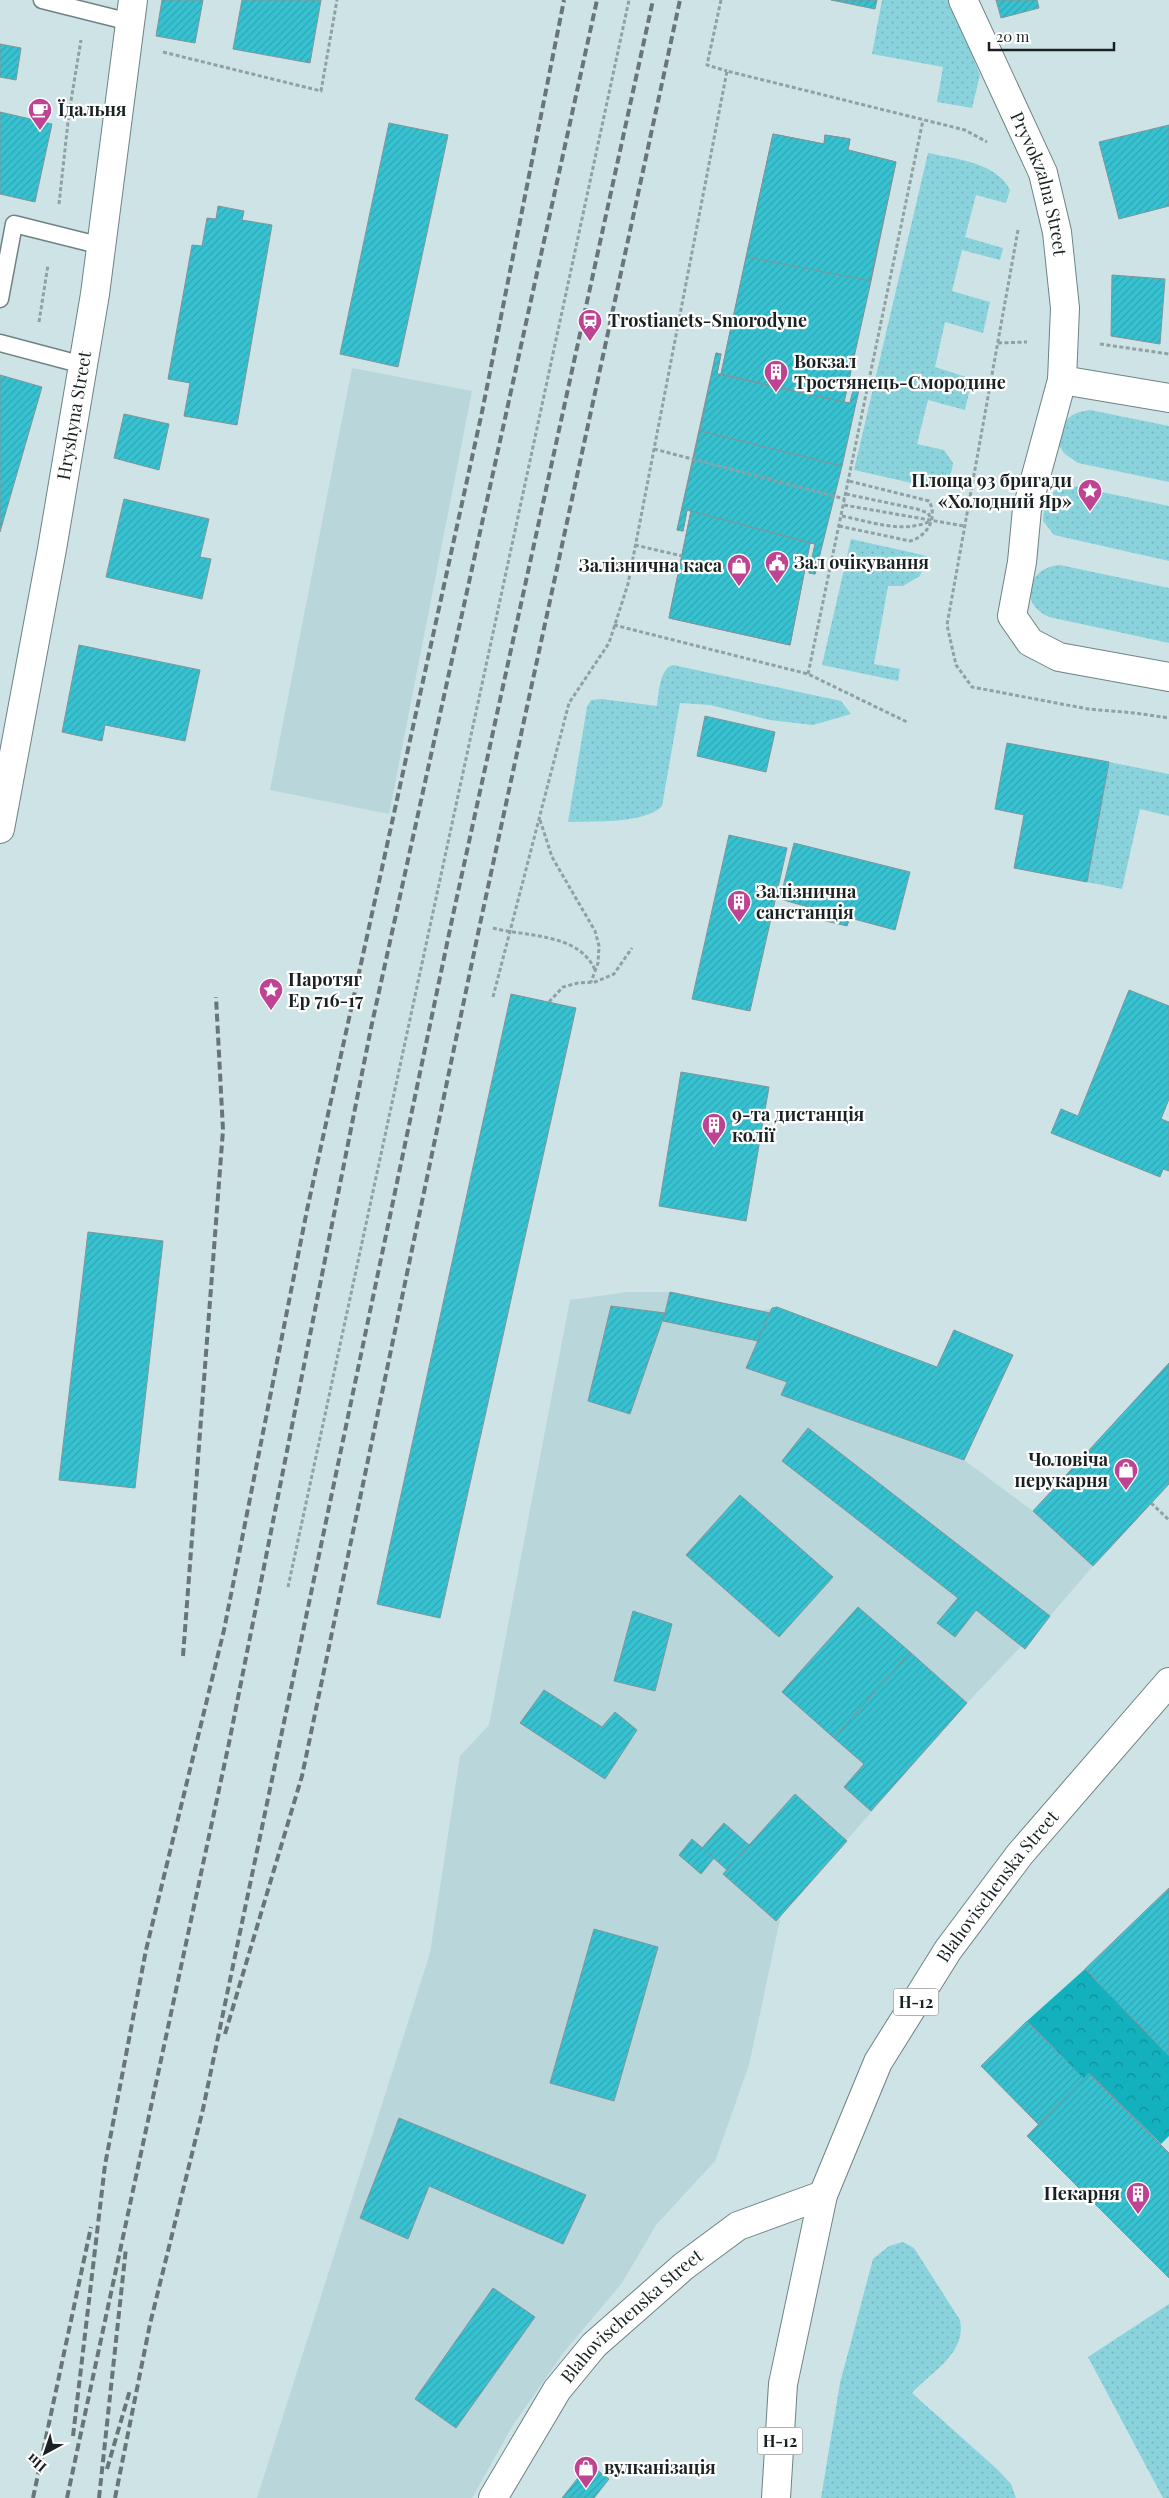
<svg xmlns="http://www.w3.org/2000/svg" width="1169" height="2498" viewBox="0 0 1169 2498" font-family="'Playfair Display',serif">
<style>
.built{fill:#b9d6da}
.grass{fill:url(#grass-dots)}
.forest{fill:url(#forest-crowns)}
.building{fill:url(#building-hatch);stroke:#819598}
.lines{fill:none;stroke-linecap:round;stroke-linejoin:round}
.service-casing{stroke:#6f8284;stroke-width:19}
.minor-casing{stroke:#6f8284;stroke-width:30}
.secondary-casing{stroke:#6f8284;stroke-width:30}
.primary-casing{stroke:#6f8284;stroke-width:30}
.path{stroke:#90a0a3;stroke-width:3;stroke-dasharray:4 2.5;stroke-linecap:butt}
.service{stroke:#fff;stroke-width:16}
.minor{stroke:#fff;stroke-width:28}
.secondary{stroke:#fff;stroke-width:28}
.primary{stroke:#fff;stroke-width:28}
.rail{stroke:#687678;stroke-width:4;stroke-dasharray:8 4;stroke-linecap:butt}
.labels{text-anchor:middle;stroke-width:4.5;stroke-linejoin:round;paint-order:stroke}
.shield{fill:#fff;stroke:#5e6464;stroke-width:1}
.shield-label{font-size:16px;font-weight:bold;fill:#192122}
.poi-label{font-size:18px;font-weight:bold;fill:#192122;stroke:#fff;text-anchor:start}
.street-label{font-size:18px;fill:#192122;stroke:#fff}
</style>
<defs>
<pattern id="grass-dots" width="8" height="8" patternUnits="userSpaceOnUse" patternTransform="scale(1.25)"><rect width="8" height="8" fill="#8ad3dc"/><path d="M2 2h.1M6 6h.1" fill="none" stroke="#76b5bc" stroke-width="1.8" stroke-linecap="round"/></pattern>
<pattern id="forest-crowns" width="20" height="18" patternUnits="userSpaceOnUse" patternTransform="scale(1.25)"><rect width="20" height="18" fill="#13b0be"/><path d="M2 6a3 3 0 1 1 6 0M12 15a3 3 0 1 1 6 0" fill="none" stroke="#118f9a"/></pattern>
<pattern id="building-hatch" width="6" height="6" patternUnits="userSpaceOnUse" patternTransform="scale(1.25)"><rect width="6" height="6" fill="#37c2d1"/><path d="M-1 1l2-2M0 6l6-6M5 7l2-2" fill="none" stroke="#30a6b3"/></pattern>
</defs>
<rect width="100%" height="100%" fill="#cee3e6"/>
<g class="built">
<polygon points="352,368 472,391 389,814 270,790"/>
<polygon points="628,1292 670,1292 761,1311 777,1307 937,1367 1013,1355 964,1460 1033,1511 1093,1566 1050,1616 967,1703 781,1915 749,2065 715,2161 656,2225 622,2283 564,2352 513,2425 472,2498 257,2498 430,1953 460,1756 489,1725 570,1300"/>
</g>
<g class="grass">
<polygon points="882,0 950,0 980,75 972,108 937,102 943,67 872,54"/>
<path d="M928 153C955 159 996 162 1010 190L1006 203 976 195 965 237 1003 248 1000 260 962 250 952 291 990 302 983 333 945 322 935 367 972 379 965 410 928 400 917 444 944 450 953 463C952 476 946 483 934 488L854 470Z"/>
<path d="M1090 410 1169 426V482L1078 463 1065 454 1059 446C1061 423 1066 413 1090 410Z"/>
<path d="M1061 486H1073L1169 506V561L1054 535 1043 521C1044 505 1047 496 1061 486Z"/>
<polygon points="851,539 927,556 920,576 903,586 888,586 874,664 900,669 898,681 822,665"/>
<path d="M1060 565 1169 588V643L1049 617C1017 603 1028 567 1060 565Z"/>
<path d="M673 665 841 701 851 714 813 725 770 720 710 705 680 703 662 806C645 824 592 821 568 822L587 707 591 700 602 699 657 706C659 694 659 669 673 665Z"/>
<polygon points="1109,762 1169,774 1169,816 1140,809 1122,889 1087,882"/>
<path d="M903 2242 914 2248 960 2320C967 2353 932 2371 912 2393L998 2470 1011 2484 1016 2498H821L840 2383 873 2259 889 2246Z"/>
<polygon points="1169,2304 1169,2498 1163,2498 1088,2357"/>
</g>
<polygon class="forest" points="1085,1969 1169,2056 1169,2136 1161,2144 1089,2073 1084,2079 1027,2021"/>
<g class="building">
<polygon points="162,0 203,0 195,43 156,36"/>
<polygon points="242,0 321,0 310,63 233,49"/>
<polygon points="831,0 877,0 875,9"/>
<polygon points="996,0 1037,0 1039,8 1001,18"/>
<polygon points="0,44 21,48 16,80 0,77"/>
<polygon points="0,112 52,124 35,202 0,194"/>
<polygon points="389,123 448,135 398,367 340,354"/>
<polygon points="1169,125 1169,206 1119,219 1099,142"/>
<polygon points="773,134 824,144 825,135 850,139 848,150 896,162 871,281 746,257"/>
<polygon points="773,134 824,144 825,135 850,139 848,150 896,162 844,402 850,403 855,383 860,385 815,574 809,573 815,544 810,543 790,645 669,618 691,511 687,510 683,531 677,530 716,353 721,354 717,374 721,374"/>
<polygon points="218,206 244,211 242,220 272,225 237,425 184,416 190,383 168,379 192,245 202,246 207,218 216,219"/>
<polygon points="746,257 871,281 844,402 721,374"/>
<polygon points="1112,275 1165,279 1160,344 1111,336"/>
<polygon points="716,353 721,354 717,374 844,402 850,403 855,383 860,385 842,466 700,431"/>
<polygon points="0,375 42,387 0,532"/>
<polygon points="124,414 169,424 159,470 114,458"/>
<polygon points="700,431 842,466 815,574 809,573 815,544 687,510 683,531 677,530"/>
<polygon points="124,499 209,519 200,557 211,559 202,599 106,577"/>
<polygon points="691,511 810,543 790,645 669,618"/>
<polygon points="79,645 200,670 185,741 105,725 102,741 62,732"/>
<polygon points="705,716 775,732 766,772 697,756"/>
<polygon points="1007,743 1109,762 1087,882 1014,868 1024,815 995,809"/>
<polygon points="729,835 787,848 750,1011 692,999"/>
<polygon points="794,843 910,872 895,930 850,918 847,926 813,918 815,909 780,899"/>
<polygon points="1129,990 1169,1006 1169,1099 1161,1119 1169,1122 1169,1171 1163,1169 1160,1177 1051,1133 1061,1109 1078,1116"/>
<polygon points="511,994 576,1008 440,1618 377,1604"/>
<polygon points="681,1072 769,1087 746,1221 659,1206"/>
<polygon points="88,1232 163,1241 135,1488 59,1480"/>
<polygon points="670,1292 761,1311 770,1313 758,1341 663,1321"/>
<polygon points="611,1306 665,1313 630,1414 588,1401"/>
<polygon points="777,1307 937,1367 954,1330 1013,1355 964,1460 781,1395 787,1382 746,1368 772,1308"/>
<polygon points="1169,1363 1169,1484 1093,1566 1033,1511"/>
<polygon points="808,1428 1050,1616 1025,1649 976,1610 955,1637 937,1623 958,1598 782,1461"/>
<polygon points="740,1495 833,1577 779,1637 686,1555"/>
<polygon points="858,1607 910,1652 834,1738 782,1692"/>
<polygon points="633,1611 672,1624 655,1691 614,1681"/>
<polygon points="910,1652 967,1703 871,1811 844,1787 864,1764 834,1738"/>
<polygon points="544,1690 602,1727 615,1712 637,1730 605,1779 520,1723"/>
<polygon points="795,1794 847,1841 776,1921 723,1874"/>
<polygon points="724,1823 749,1845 727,1870 702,1848"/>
<polygon points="692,1839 714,1858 701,1874 679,1855"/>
<polygon points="1169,1888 1169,2056 1085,1969"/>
<polygon points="594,1929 658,1947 614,2101 550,2083"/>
<polygon points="1027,2021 1084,2079 1038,2124 981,2066"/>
<polygon points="1089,2073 1169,2153 1169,2278 1027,2136"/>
<polygon points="399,2118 586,2195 563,2244 429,2186 408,2239 360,2218"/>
<polygon points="493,2288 535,2317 456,2428 415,2399"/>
<polygon points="589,2464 609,2479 594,2498 562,2498"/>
</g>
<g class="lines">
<defs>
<g id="service">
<polyline points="42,0 130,22"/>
<polyline points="0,299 14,224 102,246"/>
<polyline points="0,343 83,365"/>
</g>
<g id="minor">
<path id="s1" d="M963 0 1043 173 1057 232 1065 308 1062 380 1027 509 1022 562 1012 616 1030 642 1059 657 1169 677"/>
<polyline points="1062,380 1169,398"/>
<path id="s2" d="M493 2498 557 2390 594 2345 684 2266 738 2226 823 2195"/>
</g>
<g id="secondary">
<path id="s3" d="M0 829 52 549 95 294 133 0"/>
</g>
<g id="primary">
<path id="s4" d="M776 2498 783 2384 823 2195 878 2062 948 1950 1020 1854 1169 1682"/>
</g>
</defs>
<use href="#service" class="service-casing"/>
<use href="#minor" class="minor-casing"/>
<use href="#secondary" class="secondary-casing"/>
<use href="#primary" class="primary-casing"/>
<g class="path">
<polyline points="721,0 707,65 727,71"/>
<polyline points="163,52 321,91 337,0"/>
<polyline points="59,204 69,113 81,40"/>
<polyline points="1018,230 947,625 956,665 972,687 1088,709 1135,713 1169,718"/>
<polyline points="39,322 48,265"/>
<polyline points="998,343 1027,342"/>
<polyline points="1100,344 1169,354"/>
<polyline points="654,449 845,499"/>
<polyline points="846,494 917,509 928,513 932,520"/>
<polyline points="844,505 964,526"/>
<path d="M842 516C872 522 902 534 931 521"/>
<path d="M839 526 910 541C928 536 938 517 929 501L849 481"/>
<polyline points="635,545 682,556"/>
<polyline points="614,625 808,674 907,722"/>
<polyline points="808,674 923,120"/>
<polyline points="540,820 552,857 595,931 599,946 598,963 591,982"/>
<path d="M493 928C527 937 579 933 595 970"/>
<polyline points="493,997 569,703 609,643 628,584 727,71 965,130 987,142"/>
<polyline points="549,1002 563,987 578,983 595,982 614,974 632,948"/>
<polyline points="1151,1503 1169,1520"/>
<polyline points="288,1587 629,0"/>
</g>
<use href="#service" class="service"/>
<use href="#minor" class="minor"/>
<use href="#secondary" class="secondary"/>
<use href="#primary" class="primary"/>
<g class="rail">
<polyline points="183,1656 223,1130 216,997"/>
<polyline points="225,2034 302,1776 480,924 680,0"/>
<polyline points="73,2436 105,2165 146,1950 224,1630 307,1210 482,412 564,0"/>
<polyline points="107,2469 130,2390"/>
<polyline points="33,2498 91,2227"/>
<polyline points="67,2498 229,1743 371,1028 597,0"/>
<polyline points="99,2498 126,2248"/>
<polyline points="115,2498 150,2324 203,2109 453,915 653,0"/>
</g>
</g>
<defs>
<symbol id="cafe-pin" viewBox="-11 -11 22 30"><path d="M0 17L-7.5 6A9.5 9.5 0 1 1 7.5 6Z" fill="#bf4393" stroke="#fff"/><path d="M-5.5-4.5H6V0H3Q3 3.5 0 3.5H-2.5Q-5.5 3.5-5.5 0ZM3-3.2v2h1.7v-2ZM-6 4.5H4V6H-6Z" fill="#fff"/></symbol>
<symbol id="station-pin" viewBox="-11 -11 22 30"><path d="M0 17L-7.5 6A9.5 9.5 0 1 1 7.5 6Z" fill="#bf4393" stroke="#fff"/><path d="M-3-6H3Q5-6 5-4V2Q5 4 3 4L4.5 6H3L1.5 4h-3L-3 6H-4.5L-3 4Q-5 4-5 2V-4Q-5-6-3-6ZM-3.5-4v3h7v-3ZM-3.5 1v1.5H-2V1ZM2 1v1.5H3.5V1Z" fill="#fff"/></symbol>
<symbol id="building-pin" viewBox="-11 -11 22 30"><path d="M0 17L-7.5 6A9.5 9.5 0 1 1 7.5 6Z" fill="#bf4393" stroke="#fff"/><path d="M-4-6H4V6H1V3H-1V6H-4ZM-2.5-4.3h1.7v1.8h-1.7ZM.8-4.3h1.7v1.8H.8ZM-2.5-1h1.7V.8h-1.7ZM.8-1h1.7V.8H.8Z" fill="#fff"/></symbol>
<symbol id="sight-pin" viewBox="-11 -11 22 30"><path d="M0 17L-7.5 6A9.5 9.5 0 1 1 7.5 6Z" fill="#bf4393" stroke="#fff"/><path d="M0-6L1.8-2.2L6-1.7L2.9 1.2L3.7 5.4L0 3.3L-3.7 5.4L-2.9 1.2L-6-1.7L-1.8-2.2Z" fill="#fff"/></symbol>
<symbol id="civic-pin" viewBox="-11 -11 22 30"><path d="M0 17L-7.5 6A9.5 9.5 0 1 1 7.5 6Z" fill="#bf4393" stroke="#fff"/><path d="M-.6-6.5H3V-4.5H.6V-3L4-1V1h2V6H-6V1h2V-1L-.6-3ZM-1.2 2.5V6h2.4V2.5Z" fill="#fff"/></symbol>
<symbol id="shop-pin" viewBox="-11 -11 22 30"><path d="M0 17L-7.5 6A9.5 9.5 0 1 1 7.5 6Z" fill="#bf4393" stroke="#fff"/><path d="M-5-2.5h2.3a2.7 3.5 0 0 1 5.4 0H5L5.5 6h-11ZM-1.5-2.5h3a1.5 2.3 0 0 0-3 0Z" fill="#fff"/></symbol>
</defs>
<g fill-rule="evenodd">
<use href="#cafe-pin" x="26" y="96" width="28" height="38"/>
<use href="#station-pin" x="576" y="307" width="28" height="38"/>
<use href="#building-pin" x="762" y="358" width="28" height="38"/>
<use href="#sight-pin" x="1076" y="477" width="28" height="38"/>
<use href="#civic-pin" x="763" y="549" width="28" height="38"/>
<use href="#shop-pin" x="725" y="552" width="28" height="38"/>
<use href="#building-pin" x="725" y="888" width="28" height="38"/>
<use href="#sight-pin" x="257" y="976" width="28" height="38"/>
<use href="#building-pin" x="700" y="1111" width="28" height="38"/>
<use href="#shop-pin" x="1112" y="1456" width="28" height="38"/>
<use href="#building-pin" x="1124" y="2180" width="28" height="38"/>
<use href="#shop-pin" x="572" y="2454" width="28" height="38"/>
</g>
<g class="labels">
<g class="shield">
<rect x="893.5" y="1988.5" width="45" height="27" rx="4"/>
<rect x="757.5" y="2427.5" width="45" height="27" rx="4"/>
</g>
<g class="shield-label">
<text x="916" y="2008">Н-12</text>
<text x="780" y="2447">Н-12</text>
</g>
<g class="poi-label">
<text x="58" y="116">Їдальня</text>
<text x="608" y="327">Trostianets-Smorodyne</text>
<text x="794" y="368">Вокзал<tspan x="794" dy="21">Тростянець-Смородине</tspan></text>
<text x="1072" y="487" text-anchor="end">Площа 93 бригади<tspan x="1072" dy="21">«Холодний Яр»</tspan></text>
<text x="794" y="569">Зал очікування</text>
<text x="722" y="572" text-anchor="end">Залізнична каса</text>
<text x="756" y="898">Залізнична<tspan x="756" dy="21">санстанція</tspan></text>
<text x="288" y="986">Паротяг<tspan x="288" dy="21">Ер 716-17</tspan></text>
<text x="732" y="1121">9-та дистанція<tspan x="732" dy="21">колії</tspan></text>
<text x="1108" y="1466" text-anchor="end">Чоловіча<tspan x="1108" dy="21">перукарня</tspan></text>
<text x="1120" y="2200" text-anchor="end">Пекарня</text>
<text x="604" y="2474">вулканізація</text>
</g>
<g class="street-label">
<text dy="6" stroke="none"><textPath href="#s1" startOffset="200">Pryvokzalna Street</textPath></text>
<text dy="6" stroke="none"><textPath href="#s3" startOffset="420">Hryshyna Street</textPath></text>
<text dy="6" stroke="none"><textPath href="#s4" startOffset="664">Blahovischenska Street</textPath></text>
<text dy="6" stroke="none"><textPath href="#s2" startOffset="231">Blahovischenska Street</textPath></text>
</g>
</g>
<g transform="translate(45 2453) rotate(220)" stroke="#ffffff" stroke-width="4" paint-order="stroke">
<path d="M0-4L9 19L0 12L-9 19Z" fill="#192122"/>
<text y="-8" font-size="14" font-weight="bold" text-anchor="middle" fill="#192122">Пн</text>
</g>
<path d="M989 42v8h125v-8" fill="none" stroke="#192122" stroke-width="2.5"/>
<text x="996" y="42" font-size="15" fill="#192122" stroke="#ffffff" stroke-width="4" paint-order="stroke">20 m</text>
</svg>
